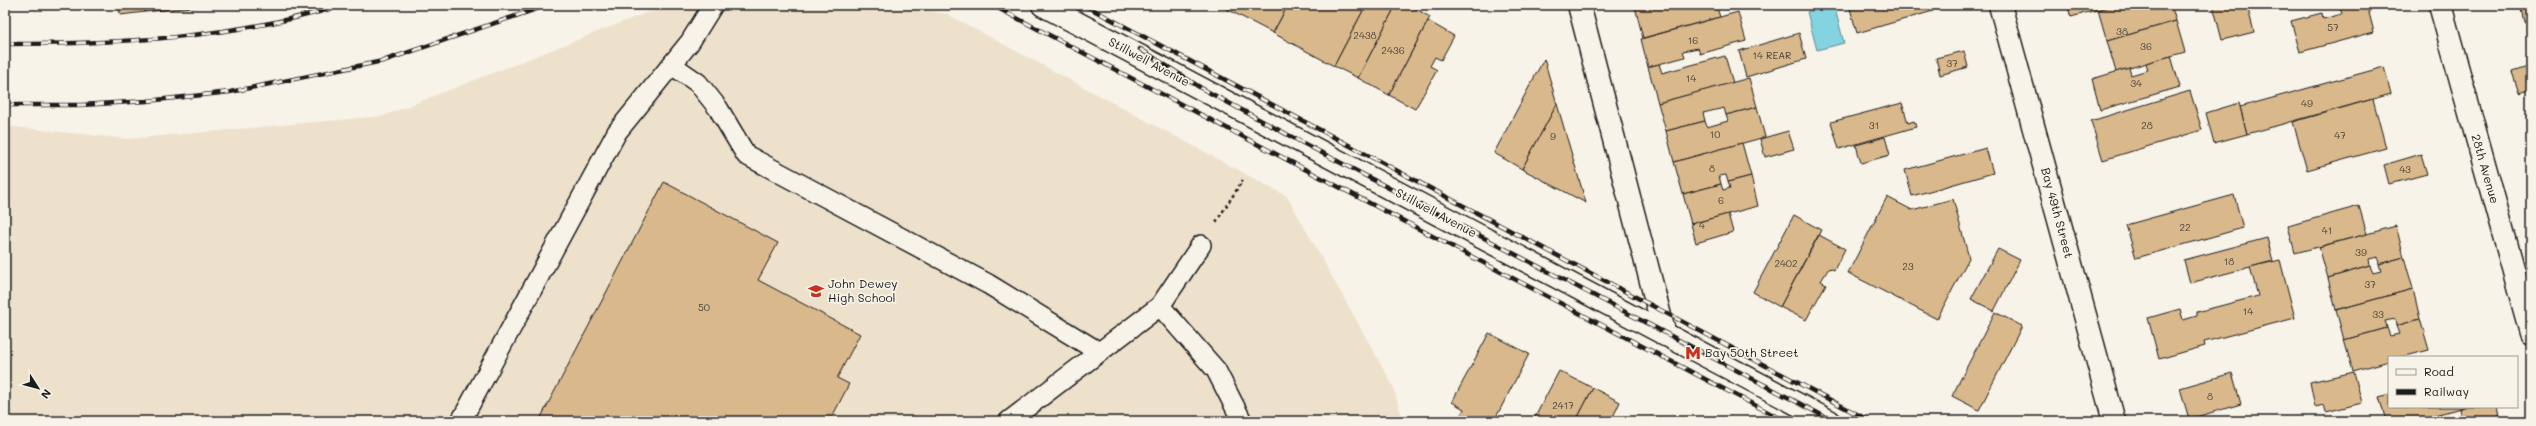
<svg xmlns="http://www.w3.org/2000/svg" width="2536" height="426" viewBox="0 0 2536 426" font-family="Mali,sans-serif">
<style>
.built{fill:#eee1cc}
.water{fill:#84d3e1;stroke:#5a8a92}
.building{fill:#d9b88c;stroke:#1c1c1c}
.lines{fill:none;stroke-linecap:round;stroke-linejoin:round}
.service-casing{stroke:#1c1c1c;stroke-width:22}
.minor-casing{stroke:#1c1c1c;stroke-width:25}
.secondary-casing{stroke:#1c1c1c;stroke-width:25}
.path{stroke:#1c1c1c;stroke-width:2.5;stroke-dasharray:3 3;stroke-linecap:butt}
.service{stroke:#f7f3e8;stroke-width:19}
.minor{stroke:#f7f3e8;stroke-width:22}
.secondary{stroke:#f7f3e8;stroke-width:22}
.rail-casing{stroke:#1c1c1c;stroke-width:4.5}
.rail{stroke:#f7f3e8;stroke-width:3;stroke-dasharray:9;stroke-linecap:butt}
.labels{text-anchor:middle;stroke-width:3.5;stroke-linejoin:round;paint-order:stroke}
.number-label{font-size:10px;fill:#4b4338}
.street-label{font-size:12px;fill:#1c1c1c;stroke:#f7f3e8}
.poi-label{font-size:12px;fill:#1c1c1c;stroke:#f7f3e8;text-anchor:start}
</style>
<rect width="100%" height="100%" fill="#f7f3e8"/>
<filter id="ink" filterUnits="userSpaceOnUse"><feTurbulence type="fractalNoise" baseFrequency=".025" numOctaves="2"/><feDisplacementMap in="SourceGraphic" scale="8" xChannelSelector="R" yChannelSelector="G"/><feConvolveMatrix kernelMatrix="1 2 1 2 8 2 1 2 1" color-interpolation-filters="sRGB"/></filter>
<g filter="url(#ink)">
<polygon class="built" points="703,5 899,5 947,14 1287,196 1393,386 1403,421 5,421 5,126 127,139 383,116 648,12"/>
<polygon class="water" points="1834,5 1844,43 1817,50 1807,12"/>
<g class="building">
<polygon points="119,5 145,5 145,12 120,15"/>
<polygon points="145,5 211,5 145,12"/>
<polygon points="1219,5 1288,5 1273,33"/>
<polygon points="1288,5 1366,5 1334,66 1273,33"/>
<polygon points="1366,5 1396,5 1358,78 1334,66"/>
<polygon points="1396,5 1409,5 1430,17 1389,95 1358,78"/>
<polygon points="1642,5 1716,5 1720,17 1643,38 1635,7"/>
<polygon points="1849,5 1931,5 1933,11 1857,33"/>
<polygon points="2067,5 2115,5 2071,17"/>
<polygon points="2115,5 2171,5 2176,21 2107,41 2098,10"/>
<polygon points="2213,5 2247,5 2254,32 2222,40"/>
<polygon points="2351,5 2367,5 2374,32 2300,52 2291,21 2322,13 2323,19 2342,14 2340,8"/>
<polygon points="2520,5 2531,5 2531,20 2524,22"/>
<polygon points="1738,12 1746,41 1700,54 1698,48 1683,51 1685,57 1648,67 1641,39"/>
<polygon points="1428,21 1454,36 1441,60 1435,57 1430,66 1437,70 1415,109 1389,95"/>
<polygon points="2176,21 2185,52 2116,72 2107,41"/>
<polygon points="1799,33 1806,59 1746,77 1739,51"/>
<polygon points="1964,51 1968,67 1940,75 1936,58"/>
<polygon points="1725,56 1733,83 1658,103 1648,67 1659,64 1662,73"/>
<polygon points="2171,56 2180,87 2100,110 2092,79 2129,68 2131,75 2148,70 2146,63"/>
<polygon points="1544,59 1557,104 1522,169 1494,153"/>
<polygon points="2531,66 2531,89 2519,93 2512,72"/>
<polygon points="2384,67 2391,94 2247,134 2240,107"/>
<polygon points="1749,78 1757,107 1726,115 1724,108 1703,113 1705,121 1666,131 1658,103"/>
<polygon points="2190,91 2202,130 2103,160 2091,121"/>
<polygon points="2373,99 2386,148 2307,170 2293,122"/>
<polygon points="1902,103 1908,123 1914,121 1916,127 1839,149 1831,122"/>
<polygon points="2239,103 2247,134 2214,143 2206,113"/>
<polygon points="1557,104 1586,203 1522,169"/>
<polygon points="1757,107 1765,137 1674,162 1666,131 1705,121 1707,127 1728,121 1726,115"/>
<polygon points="1788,131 1794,149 1765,157 1760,139"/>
<polygon points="1885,137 1890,155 1861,163 1856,145"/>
<polygon points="1742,143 1751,176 1728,182 1726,175 1719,176 1721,184 1683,194 1674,162"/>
<polygon points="1986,148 1993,173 1912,196 1905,170"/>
<polygon points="2421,154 2427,174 2389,184 2384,165"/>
<polygon points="1751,176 1758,206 1691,224 1683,194 1721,184 1723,190 1730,188 1728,182"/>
<polygon points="664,182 778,243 758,280 860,334 837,378 849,384 830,421 539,421"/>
<polygon points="2234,195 2243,228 2136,258 2126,225"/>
<polygon points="1887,197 1912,210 1953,199 1969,258 1937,319 1848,273"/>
<polygon points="2359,206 2367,234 2295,253 2288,226"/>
<polygon points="1728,214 1733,232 1696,243 1691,224"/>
<polygon points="1794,215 1821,230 1780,307 1753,292"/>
<polygon points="2396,226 2404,257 2379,264 2378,257 2369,259 2370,266 2328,278 2319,247"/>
<polygon points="1819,235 1845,249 1834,270 1829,268 1821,281 1826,284 1806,320 1780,307"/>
<polygon points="2267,238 2273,261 2190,283 2184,260"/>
<polygon points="1998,249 2020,260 1994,311 1971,299"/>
<polygon points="2404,257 2413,289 2336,310 2328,278 2370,266 2373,273 2381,271 2379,264"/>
<polygon points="2280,260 2295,318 2204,342 2205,346 2159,359 2148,318 2180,309 2183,320 2197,316 2197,312 2258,296 2250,267"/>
<polygon points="2413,289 2420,319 2396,326 2395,319 2385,321 2387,328 2344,340 2336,310"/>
<polygon points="1995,312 2022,326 1979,410 1952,396"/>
<polygon points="2420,319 2429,350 2402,357 2389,357 2389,361 2353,371 2344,340 2387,328 2390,336 2399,334 2396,326"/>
<polygon points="1489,333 1529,354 1494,421 1457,421 1464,409 1452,402"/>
<polygon points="1559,371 1593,388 1576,421 1533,421"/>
<polygon points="2354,372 2362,403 2326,412 2324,405 2315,407 2310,382"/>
<polygon points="2232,373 2241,404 2189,419 2180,388"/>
<polygon points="1593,388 1620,402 1611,421 1576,421"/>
<polygon points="2389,394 2389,407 2464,407 2414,421 2386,421 2379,397"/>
<polygon points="2464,407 2497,407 2500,421 2462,421 2459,409"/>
</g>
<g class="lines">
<defs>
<g id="service">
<polyline points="672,65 698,83 718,108 746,155 988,284 1099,352"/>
<polyline points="1160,306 1216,370 1242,421"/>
<polyline points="461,421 617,132 690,42 713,5"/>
<polyline points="1009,421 1160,306 1201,245"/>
</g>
<g id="minor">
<polyline points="1579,5 1665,335"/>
<polyline points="2000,5 2114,421"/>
<polyline points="2440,5 2531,333"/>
</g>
<polyline id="secondary" points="1043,5 1829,421"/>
</defs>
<use href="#service" class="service-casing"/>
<use href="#minor" class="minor-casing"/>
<use href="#secondary" class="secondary-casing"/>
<polyline class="path" points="1216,222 1243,180"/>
<use href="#service" class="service"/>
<use href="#minor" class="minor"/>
<use href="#secondary" class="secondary"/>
<defs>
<g id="rail">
<polyline points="992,5 1785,421"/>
<polyline points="1084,5 1870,421"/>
<path d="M5 44C118 44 235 38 343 5"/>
<polyline points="1140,49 1201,88 1303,143 1833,421"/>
<polyline points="5,105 81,105 147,101 230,92 383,61 548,5"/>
</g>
</defs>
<use href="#rail" class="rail-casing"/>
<use href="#rail" class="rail"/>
</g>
</g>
<defs>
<symbol id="school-bare" viewBox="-9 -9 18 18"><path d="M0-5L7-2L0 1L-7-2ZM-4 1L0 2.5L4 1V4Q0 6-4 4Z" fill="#c8321e" stroke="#f7f3e8" stroke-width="2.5" paint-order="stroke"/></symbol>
<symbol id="metro-bare" viewBox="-9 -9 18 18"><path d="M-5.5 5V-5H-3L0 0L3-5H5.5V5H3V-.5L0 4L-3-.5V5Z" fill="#c8321e" stroke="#f7f3e8" stroke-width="2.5" paint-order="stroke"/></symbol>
</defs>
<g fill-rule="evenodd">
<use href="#school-bare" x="805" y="280" width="22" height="22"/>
<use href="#metro-bare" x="1682" y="342" width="22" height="22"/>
</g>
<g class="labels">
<g class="number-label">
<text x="2333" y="31">57</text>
<text x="2122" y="35">38</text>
<text x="1365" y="39">2438</text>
<text x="1693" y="44">16</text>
<text x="2146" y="50">36</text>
<text x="1393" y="54">2436</text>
<text x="1772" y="59">14 REAR</text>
<text x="1952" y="67">37</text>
<text x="1691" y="82">14</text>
<text x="2136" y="87">34</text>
<text x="2307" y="107">49</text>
<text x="1874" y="129">31</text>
<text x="2147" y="129">28</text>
<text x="1715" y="138">10</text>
<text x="2340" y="139">47</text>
<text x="1553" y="140">9</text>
<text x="1712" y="172">8</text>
<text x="2405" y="173">43</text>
<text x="1721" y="204">6</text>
<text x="1702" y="229">4</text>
<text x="2185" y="231">22</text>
<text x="2327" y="234">41</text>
<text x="2361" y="256">39</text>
<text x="2229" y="265">18</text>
<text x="1786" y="267">2402</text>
<text x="1908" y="270">23</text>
<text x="2370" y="288">37</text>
<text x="704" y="311">50</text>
<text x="2248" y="315">14</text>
<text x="2378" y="318">33</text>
<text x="2210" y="400">8</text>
<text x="1563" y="409">2417</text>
</g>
<g class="street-label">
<text transform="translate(1149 62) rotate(28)" y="4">Stillwell Avenue</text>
<text transform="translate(2485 169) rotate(74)" y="4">28th Avenue</text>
<text transform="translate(1436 213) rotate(28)" y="4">Stillwell Avenue</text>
<text transform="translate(2057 213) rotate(75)" y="4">Bay 49th Street</text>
</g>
<g class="poi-label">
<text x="828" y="288">John Dewey<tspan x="828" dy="14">High School</tspan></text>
<text x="1705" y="357">Bay 50th Street</text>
</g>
</g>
<rect width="2536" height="426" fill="none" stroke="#f7f3e8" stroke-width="20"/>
<rect x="10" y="10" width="2516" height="406" fill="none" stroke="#1c1c1c" stroke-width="1.5" filter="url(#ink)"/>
<rect x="2388" y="356" width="130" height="52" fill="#f7f3e8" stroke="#9f9d96"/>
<rect x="2396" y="369" width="20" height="6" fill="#f7f3e8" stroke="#9f9d96"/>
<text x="2424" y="376" font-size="12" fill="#1c1c1c">Road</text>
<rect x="2396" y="389" width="20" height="6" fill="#1c1c1c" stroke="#9f9d96"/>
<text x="2424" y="396" font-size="12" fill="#1c1c1c">Railway</text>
<g transform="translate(38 388) rotate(126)" stroke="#f7f3e8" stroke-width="3" paint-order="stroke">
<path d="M0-3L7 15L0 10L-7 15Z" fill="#1c1c1c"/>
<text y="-6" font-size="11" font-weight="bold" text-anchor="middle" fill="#1c1c1c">N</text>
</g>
</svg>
